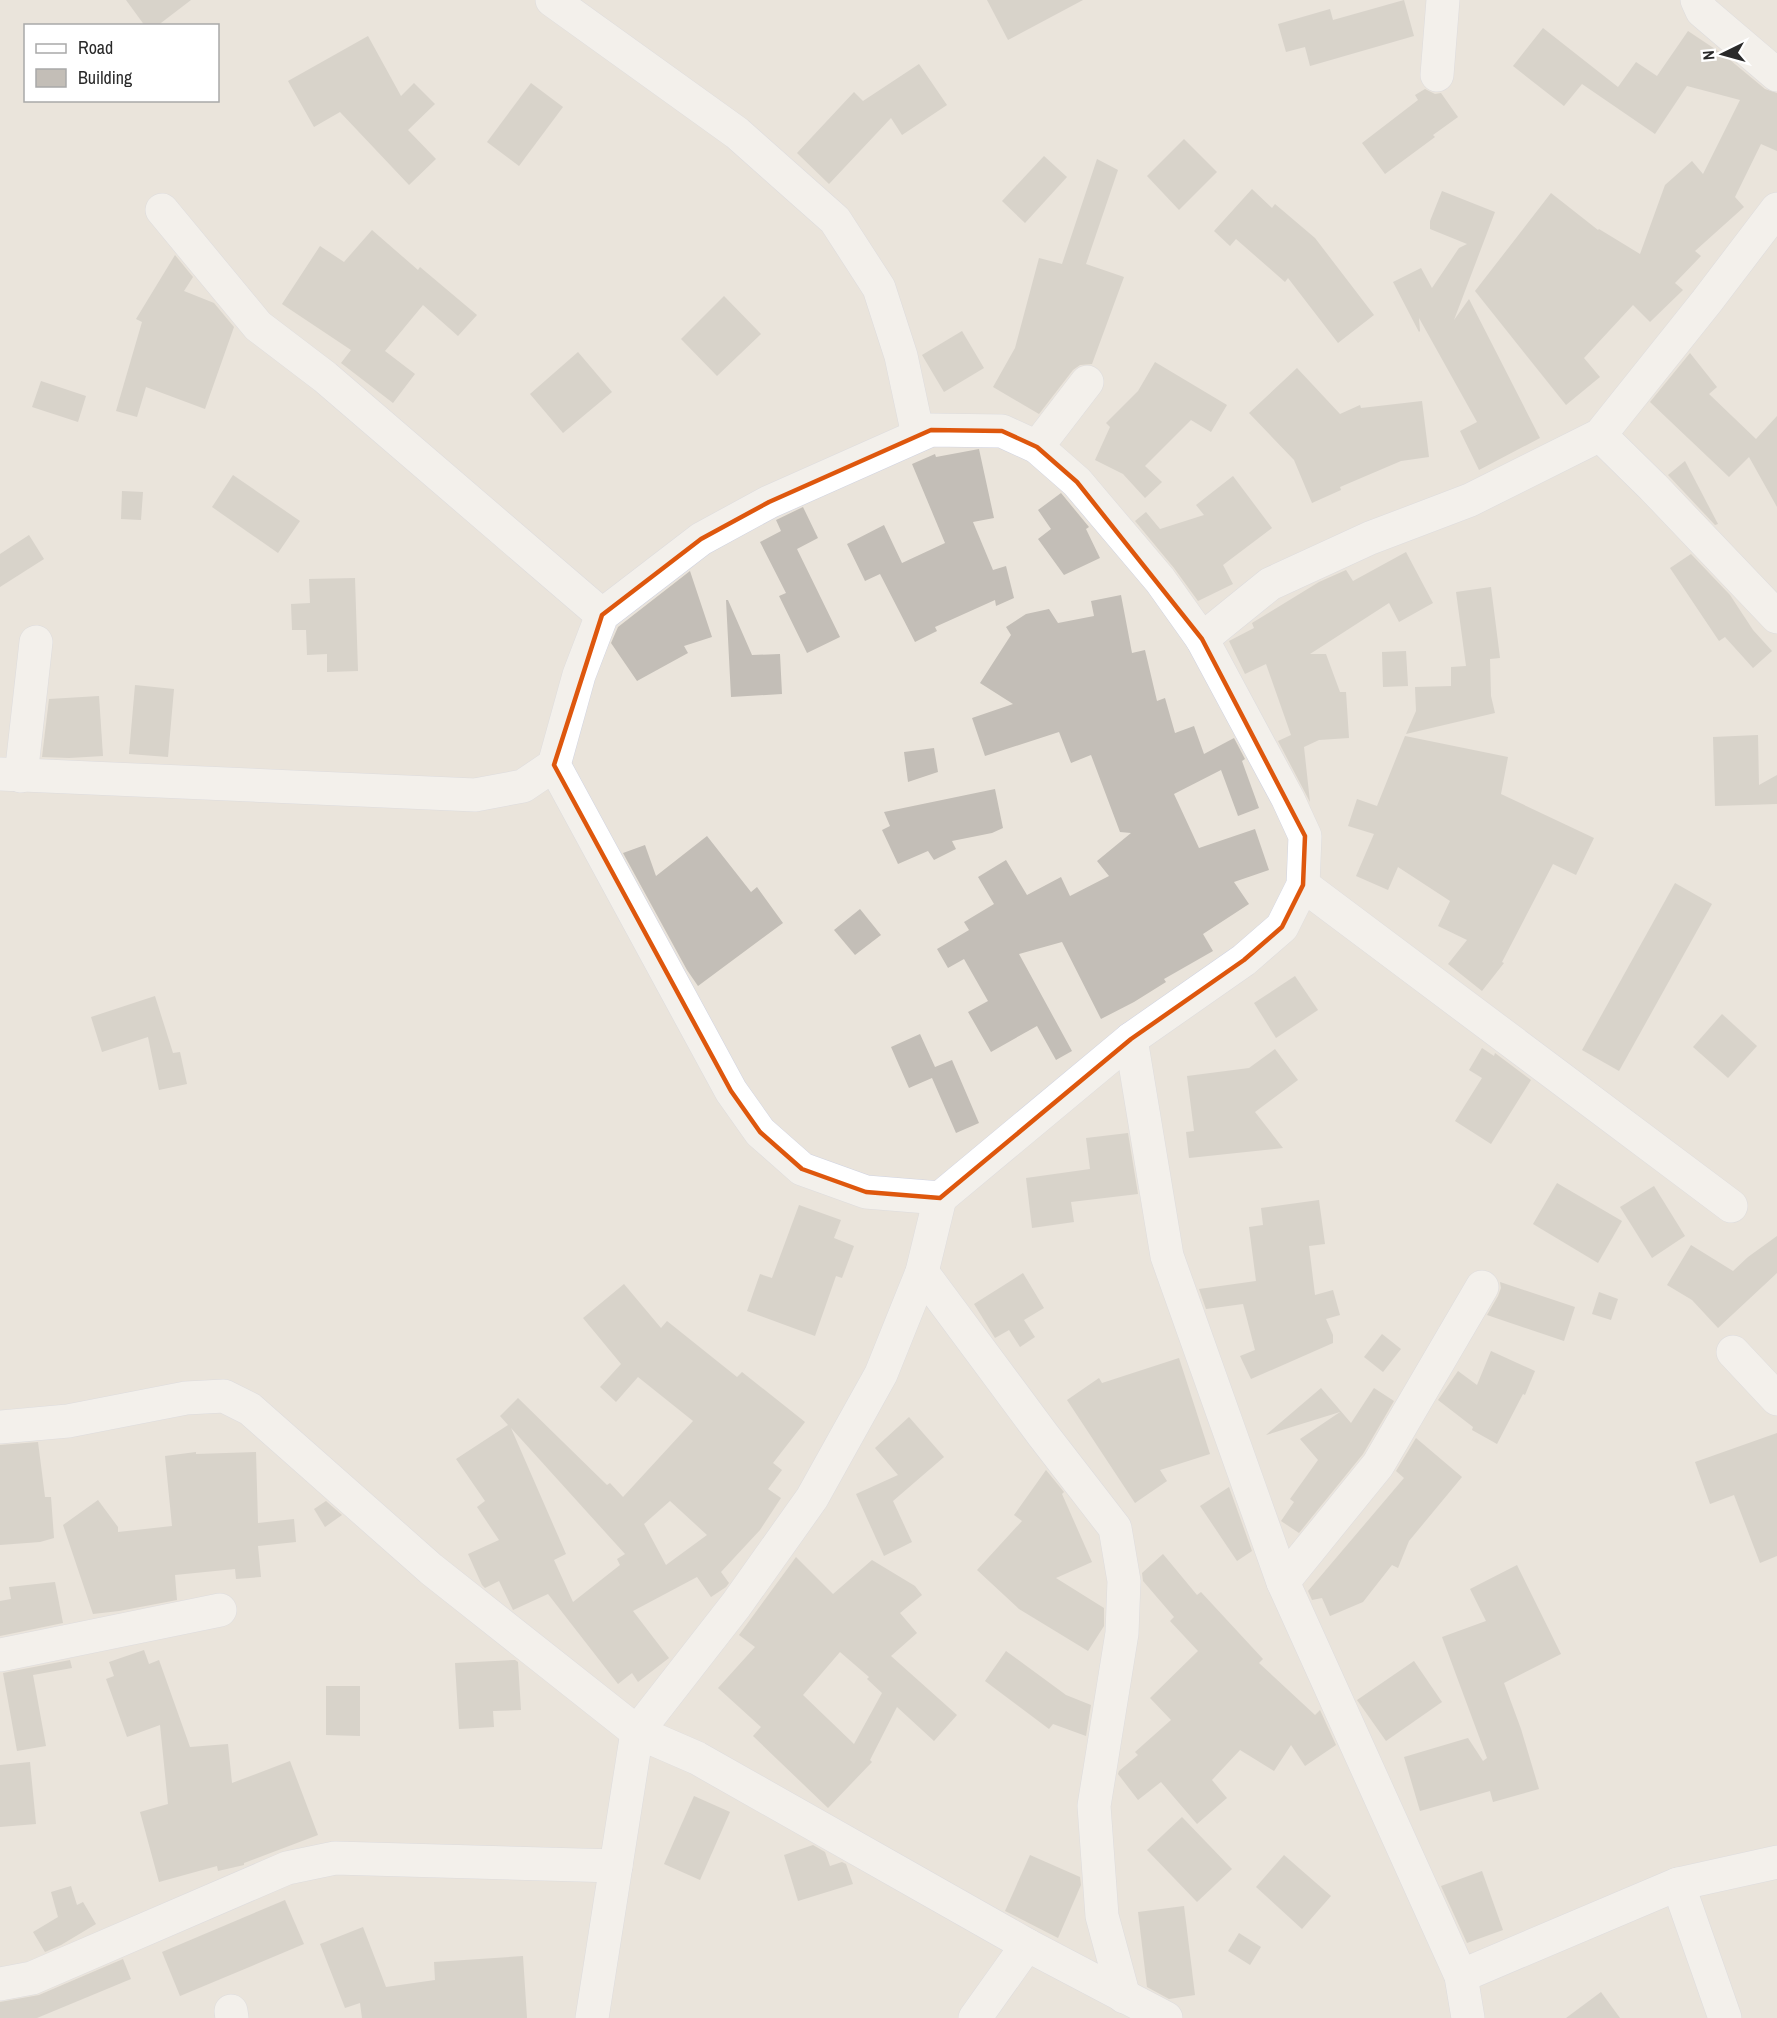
<svg xmlns="http://www.w3.org/2000/svg" width="1777" height="2018" viewBox="0 0 1777 2018" font-family="'Archivo Narrow',sans-serif">
<style>
.building{fill:#c3beb7;fill-rule:evenodd}
.lines{fill:none;stroke-linecap:round;stroke-linejoin:round}
.minor-casing{stroke:#d0d3e1;stroke-width:34}
.minor{stroke:#fff;stroke-width:33}
.marked{fill:none;stroke:#de570d;stroke-width:4.5;stroke-linejoin:round}
</style>
<rect width="100%" height="100%" fill="#eae4db"/>
<g class="building">
<polygon points="126,0 191,0 157,26 145,26"/>
<polygon points="987,0 1083,0 1008,40"/>
<polygon points="1404,0 1414,36 1310,66 1305,47 1286,52 1278,24 1330,9 1333,20"/>
<polygon points="1543,28 1618,87 1636,62 1657,76 1688,31 1724,55 1765,89 1777,93 1777,151 1761,144 1735,197 1744,207 1695,251 1701,256 1675,283 1683,290 1650,322 1633,305 1584,358 1600,377 1566,405 1475,291 1551,193 1598,230 1599,229 1640,254 1665,185 1692,161 1703,174 1740,100 1687,86 1655,134 1582,84 1564,106 1513,66"/>
<polygon points="368,36 401,96 414,83 435,104 408,130 436,159 409,185 340,112 314,127 288,81"/>
<polygon points="919,64 947,105 902,135 891,118 829,184 797,153 854,92 863,101"/>
<polygon points="531,83 563,107 519,166 487,142"/>
<polygon points="1425,89 1435,94 1441,93 1458,117 1433,135 1435,137 1385,174 1362,143 1418,100 1415,95"/>
<polygon points="1184,139 1217,172 1179,210 1147,176"/>
<polygon points="1044,156 1067,177 1025,223 1002,201"/>
<polygon points="1097,159 1118,170 1086,264 1124,277 1092,364 1080,365 1073,370 1039,414 993,387 1015,348 1039,258 1062,264"/>
<polygon points="1252,189 1272,208 1275,204 1315,238 1374,315 1338,343 1288,278 1285,282 1236,239 1230,246 1214,231"/>
<polygon points="1442,191 1495,212 1454,320 1469,299 1540,438 1479,470 1460,431 1477,422 1419,318 1420,331 1419,332 1393,282 1421,268 1432,288 1459,248 1467,244 1430,229 1430,221"/>
<polygon points="372,230 418,270 420,267 477,315 458,336 423,305 385,351 415,374 393,403 341,363 351,350 282,304 320,246 344,262"/>
<polygon points="175,255 193,277 184,291 214,303 234,327 205,409 146,387 137,417 116,411 142,322 136,319"/>
<polygon points="724,296 761,334 717,376 681,339"/>
<polygon points="962,331 984,368 944,392 922,355"/>
<polygon points="578,352 612,392 563,433 530,394"/>
<polygon points="1690,353 1717,387 1709,394 1756,439 1777,416 1777,507 1749,457 1729,477 1650,402"/>
<polygon points="1155,362 1227,405 1211,432 1191,420 1145,466 1162,482 1145,498 1123,474 1095,460 1110,427 1106,423 1138,391"/>
<polygon points="1297,368 1340,414 1360,405 1361,408 1422,401 1429,457 1401,461 1340,487 1341,490 1312,503 1294,460 1249,413"/>
<polygon points="41,381 86,396 78,422 32,407"/>
<polygon points="979,449 994,518 973,522 993,570 1006,566 1014,598 996,606 995,600 935,627 937,631 915,642 880,574 865,581 847,544 884,525 902,563 945,543 912,464 935,454 936,457"/>
<polygon points="1685,461 1718,524 1715,525 1668,475"/>
<polygon points="233,475 300,521 278,553 212,507"/>
<polygon points="1233,476 1272,528 1223,565 1233,584 1198,601 1174,568 1135,521 1146,512 1160,529 1204,515 1196,505"/>
<polygon points="122,491 143,492 141,520 121,519"/>
<polygon points="1061,493 1089,527 1086,529 1100,558 1064,575 1038,539 1051,529 1038,510"/>
<polygon points="803,507 818,538 797,549 840,637 807,653 779,596 786,593 760,542 781,531 776,520"/>
<polygon points="29,535 44,559 0,587 0,554"/>
<polygon points="1406,552 1433,603 1399,622 1389,603 1310,654 1326,654 1340,692 1346,692 1349,738 1319,740 1304,747 1310,802 1278,741 1291,735 1266,664 1245,674 1229,641 1254,628 1252,623 1319,582 1346,570 1353,581"/>
<polygon points="1691,554 1730,595 1753,630 1772,651 1753,668 1725,637 1719,641 1670,568"/>
<polygon points="690,571 712,637 684,646 688,653 637,681 611,643 618,627"/>
<polygon points="355,578 358,671 327,672 327,654 307,655 306,630 292,630 291,604 310,603 309,579"/>
<polygon points="1491,587 1500,658 1490,659 1491,696 1495,713 1406,734 1416,711 1415,687 1451,686 1451,667 1466,666 1456,592"/>
<polygon points="1121,595 1132,653 1145,650 1157,701 1165,698 1175,733 1194,726 1204,754 1234,738 1245,759 1242,761 1259,808 1238,816 1221,770 1174,794 1199,848 1255,829 1269,870 1234,882 1249,904 1203,934 1213,951 1164,979 1166,982 1134,1002 1101,1019 1062,942 1019,954 1072,1051 1056,1060 1037,1026 991,1052 968,1012 988,1001 964,959 948,968 937,949 969,930 964,922 994,904 978,877 1006,860 1027,895 1061,877 1070,896 1109,876 1097,861 1131,833 1120,832 1091,755 1071,763 1059,732 985,756 972,718 1013,704 980,683 1011,635 1006,627 1026,614 1049,609 1058,623 1094,616 1091,601"/>
<polygon points="726,600 728,600 752,655 780,654 782,694 731,697"/>
<polygon points="1406,651 1408,686 1383,687 1382,652"/>
<polygon points="135,685 174,689 168,757 129,754"/>
<polygon points="99,696 103,756 69,758 42,757 49,699"/>
<polygon points="1758,735 1759,785 1777,775 1777,804 1715,806 1713,737"/>
<polygon points="1405,736 1508,757 1501,794 1594,838 1576,875 1553,864 1502,962 1504,963 1482,991 1448,964 1467,940 1438,926 1450,901 1398,867 1388,890 1356,876 1374,834 1348,826 1357,799 1377,806"/>
<polygon points="934,748 938,772 908,782 904,752"/>
<polygon points="995,789 1003,828 992,833 952,841 956,849 934,860 928,851 898,864 882,830 890,826 884,812"/>
<polygon points="707,836 751,892 757,887 783,923 698,986 687,970 623,853 645,845 656,876"/>
<polygon points="1675,883 1712,904 1619,1071 1582,1050"/>
<polygon points="860,909 881,935 855,955 834,930"/>
<polygon points="1295,976 1318,1010 1276,1038 1254,1003"/>
<polygon points="155,996 173,1053 180,1052 187,1084 159,1090 148,1037 102,1052 91,1017"/>
<polygon points="1722,1014 1757,1046 1728,1078 1693,1047"/>
<polygon points="920,1034 935,1067 952,1060 979,1123 956,1133 932,1078 909,1088 891,1047"/>
<polygon points="1482,1048 1494,1056 1495,1053 1531,1080 1491,1144 1455,1121 1482,1078 1469,1070"/>
<polygon points="1275,1049 1298,1080 1255,1112 1283,1148 1189,1158 1186,1132 1194,1131 1187,1076 1249,1068"/>
<polygon points="1128,1133 1138,1194 1071,1202 1074,1222 1032,1228 1026,1178 1090,1169 1086,1138"/>
<polygon points="1557,1183 1622,1221 1598,1263 1533,1224"/>
<polygon points="1654,1186 1685,1236 1652,1258 1620,1207"/>
<polygon points="1319,1200 1325,1244 1309,1246 1315,1295 1333,1290 1340,1315 1326,1319 1333,1335 1333,1343 1251,1379 1240,1356 1255,1350 1243,1304 1206,1309 1199,1289 1256,1281 1249,1227 1263,1225 1261,1208"/>
<polygon points="799,1205 841,1220 834,1238 854,1246 842,1278 836,1276 815,1336 747,1311 760,1274 772,1278"/>
<polygon points="1777,1236 1777,1273 1718,1328 1692,1300 1667,1285 1691,1245 1733,1271 1748,1257"/>
<polygon points="1023,1273 1044,1308 1024,1320 1035,1337 1020,1347 1009,1330 995,1338 974,1304"/>
<polygon points="1500,1282 1575,1307 1564,1341 1487,1315 1498,1296 1501,1288"/>
<path d="M624 1284 661 1328 667 1321 737 1377 742 1372 805 1422 773 1463 782 1470 768 1489 781 1498 760 1530 721 1572 729 1583 726 1587 711 1597 697 1577 633 1611 669 1658 638 1682 632 1673 618 1684 548 1594 513 1610 499 1581 485 1588 482 1585 468 1554 499 1540 477 1507 485 1501 456 1459 508 1425 500 1416 518 1398 607 1485 610 1483 623 1497 693 1421 638 1377 616 1402 600 1387 621 1364 583 1318ZM511 1428 625 1554 617 1559 620 1565 573 1602 554 1560 566 1554ZM670 1501 707 1535 666 1565 644 1524Z"/>
<polygon points="1599,1292 1618,1299 1611,1320 1592,1314"/>
<polygon points="1382,1334 1401,1349 1383,1372 1364,1357"/>
<polygon points="1491,1351 1535,1371 1525,1395 1523,1394 1497,1444 1472,1430 1473,1427 1438,1400 1458,1371 1477,1385"/>
<polygon points="1179,1358 1210,1454 1160,1470 1167,1481 1135,1503 1067,1400 1099,1378 1102,1383"/>
<polygon points="1321,1388 1351,1423 1374,1388 1394,1401 1363,1454 1299,1533 1281,1521 1294,1502 1290,1499 1318,1460 1300,1439 1340,1412 1266,1435"/>
<polygon points="909,1417 944,1457 893,1501 912,1542 884,1556 856,1494 898,1475 875,1448"/>
<polygon points="1777,1433 1777,1556 1760,1563 1734,1495 1710,1504 1695,1462"/>
<polygon points="1416,1438 1462,1477 1409,1541 1398,1568 1392,1565 1363,1602 1330,1616 1322,1598 1312,1600 1308,1591 1404,1478 1396,1471"/>
<polygon points="38,1442 45,1497 51,1497 54,1538 40,1542 0,1545 0,1445"/>
<polygon points="196,1452 196,1454 256,1452 258,1523 294,1519 296,1542 258,1546 261,1577 236,1579 235,1569 175,1575 177,1600 119,1611 93,1614 63,1525 98,1500 118,1527 118,1532 172,1526 165,1456"/>
<polygon points="1046,1470 1064,1492 1062,1494 1092,1562 1056,1578 1104,1608 1104,1626 1088,1651 1019,1609 977,1570 1022,1521 1014,1515"/>
<polygon points="1229,1487 1252,1551 1237,1561 1200,1506"/>
<polygon points="326,1501 342,1515 325,1527 314,1509"/>
<polygon points="1163,1554 1197,1595 1201,1592 1263,1659 1259,1663 1315,1715 1320,1710 1336,1745 1305,1766 1291,1745 1274,1771 1240,1750 1212,1780 1227,1798 1197,1824 1161,1782 1138,1800 1118,1774 1119,1771 1138,1755 1135,1752 1171,1720 1150,1698 1198,1651 1170,1621 1174,1617 1143,1581 1142,1573"/>
<path d="M796 1557 833 1594 872 1560 915 1586 922 1595 900 1613 917 1633 891 1656 957 1715 934 1741 897 1707 870 1760 872 1762 828 1808 753 1736 761 1727 718 1688 755 1647 739 1635ZM840 1652 869 1677 867 1679 882 1693 854 1744 803 1695Z"/>
<polygon points="1517,1565 1561,1654 1504,1683 1521,1729 1539,1789 1493,1802 1490,1791 1420,1811 1404,1757 1468,1738 1483,1761 1487,1758 1442,1637 1486,1621 1470,1589"/>
<polygon points="55,1582 63,1623 0,1636 0,1601 11,1599 9,1587"/>
<polygon points="144,1650 149,1664 159,1660 190,1747 228,1744 232,1783 290,1761 318,1835 244,1863 244,1865 218,1871 217,1866 159,1882 140,1812 168,1804 160,1725 127,1737 106,1679 114,1676 109,1662"/>
<polygon points="1006,1651 1066,1695 1091,1705 1086,1736 1053,1724 1049,1729 985,1681"/>
<polygon points="70,1660 72,1668 33,1675 46,1746 17,1751 3,1673"/>
<polygon points="515,1660 518,1662 521,1710 493,1711 494,1727 459,1729 455,1663"/>
<polygon points="1414,1661 1442,1702 1386,1741 1357,1700"/>
<polygon points="326,1686 360,1686 360,1736 326,1735"/>
<polygon points="30,1762 36,1824 0,1827 0,1765"/>
<polygon points="694,1796 730,1812 700,1880 664,1864"/>
<polygon points="1182,1817 1232,1869 1197,1902 1147,1850"/>
<polygon points="813,1845 825,1852 830,1866 842,1862 846,1864 853,1884 798,1901 784,1855"/>
<polygon points="1030,1855 1080,1877 1081,1885 1058,1938 1005,1911"/>
<polygon points="1284,1855 1331,1896 1302,1929 1256,1887"/>
<polygon points="1482,1871 1503,1930 1467,1943 1441,1886"/>
<polygon points="71,1886 77,1905 83,1902 96,1924 61,1945 45,1952 33,1932 58,1917 51,1892"/>
<polygon points="285,1900 304,1944 180,1996 162,1952"/>
<polygon points="1184,1906 1195,1995 1169,1999 1147,1987 1138,1912"/>
<polygon points="363,1927 386,1987 435,1980 434,1962 523,1956 527,2018 362,2018 360,2003 345,2008 320,1944"/>
<polygon points="1239,1933 1261,1947 1250,1965 1228,1951"/>
<polygon points="123,1959 131,1979 37,2018 0,2018 0,2002 39,1995"/>
<polygon points="1601,1992 1620,2018 1566,2018"/>
</g>
<g class="lines">
<defs>
<g id="minor">
<polyline points="552,0 737,133 835,220 879,288 901,356 918,435"/>
<polyline points="1697,0 1702,11 1777,75"/>
<polyline points="1437,75 1443,0"/>
<polyline points="162,210 258,326 325,377 602,615"/>
<polyline points="1600,435 1653,487 1777,617"/>
<polyline points="1037,447 1087,382"/>
<polyline points="1202,639 1270,584 1370,538 1470,500 1600,435 1707,301 1777,209"/>
<polyline points="0,774 475,795 523,786 554,765 579,675 602,615 701,539 769,502 931,430 1002,431 1037,447 1077,482 1160,580 1202,639 1288,799 1305,836 1303,885 1282,927 1244,960 1131,1039 940,1198 866,1192 802,1169 760,1132 731,1091 554,765"/>
<polyline points="21,776 36,642"/>
<polyline points="1303,885 1731,1206"/>
<polyline points="1131,1039 1167,1256 1283,1582 1461,1976 1468,2018"/>
<polyline points="922,1272 1043,1435 1115,1528 1124,1581 1122,1633 1094,1806 1102,1916 1124,1997"/>
<polyline points="1733,1352 1777,1399"/>
<polyline points="0,1427 68,1421 186,1398 224,1396 250,1409 431,1569 637,1732 697,1758 1027,1945 1166,2018"/>
<polyline points="1283,1582 1378,1465 1482,1287"/>
<polyline points="0,1655 220,1610"/>
<polyline points="1678,1884 1725,2018"/>
<polyline points="1461,1976 1678,1884 1777,1862"/>
<polyline points="0,1984 32,1978 287,1868 335,1858 616,1866"/>
<polyline points="231,2011 232,2018"/>
<polyline points="592,2018 637,1732 736,1605 812,1498 881,1374 922,1272 940,1198"/>
<polyline points="975,2018 1027,1945"/>
</g>
</defs>
<use href="#minor" class="minor-casing"/>
<use href="#minor" class="minor"/>
</g>
<path d="M0 0H1777V2018H0ZM931 430 1002 431 1037 447 1077 482 1202 639 1305 836 1303 885 1282 927 1244 960 1131 1039 940 1198 866 1192 802 1169 760 1132 731 1091 554 765 602 615 701 539 769 502Z" fill="#eae4db" fill-opacity=".55" fill-rule="evenodd"/>
<path class="marked" d="M931 430 1002 431 1037 447 1077 482 1202 639 1305 836 1303 885 1282 927 1244 960 1131 1039 940 1198 866 1192 802 1169 760 1132 731 1091 554 765 602 615 701 539 769 502Z"/>
<rect x="24" y="24" width="195" height="78" fill="#ffffff" stroke="#a9a9a9" stroke-width="1.5"/>
<rect x="36" y="44" width="30" height="9" fill="#ffffff" stroke="#a9a9a9" stroke-width="1.5"/>
<text x="78" y="54" font-size="18" fill="#292929">Road</text>
<rect x="36" y="69" width="30" height="18" fill="#c3beb7" stroke="#a9a9a9" stroke-width="1.5"/>
<text x="78" y="84" font-size="18" fill="#292929">Building</text>
<g transform="translate(1723 54) rotate(265)" stroke="#ffffff" stroke-width="4.5" paint-order="stroke">
<path d="M0-4.5L10 22L0 15L-10 22Z" fill="#292929"/>
<text y="-9" font-size="16" font-weight="bold" text-anchor="middle" fill="#292929">N</text>
</g>
</svg>
